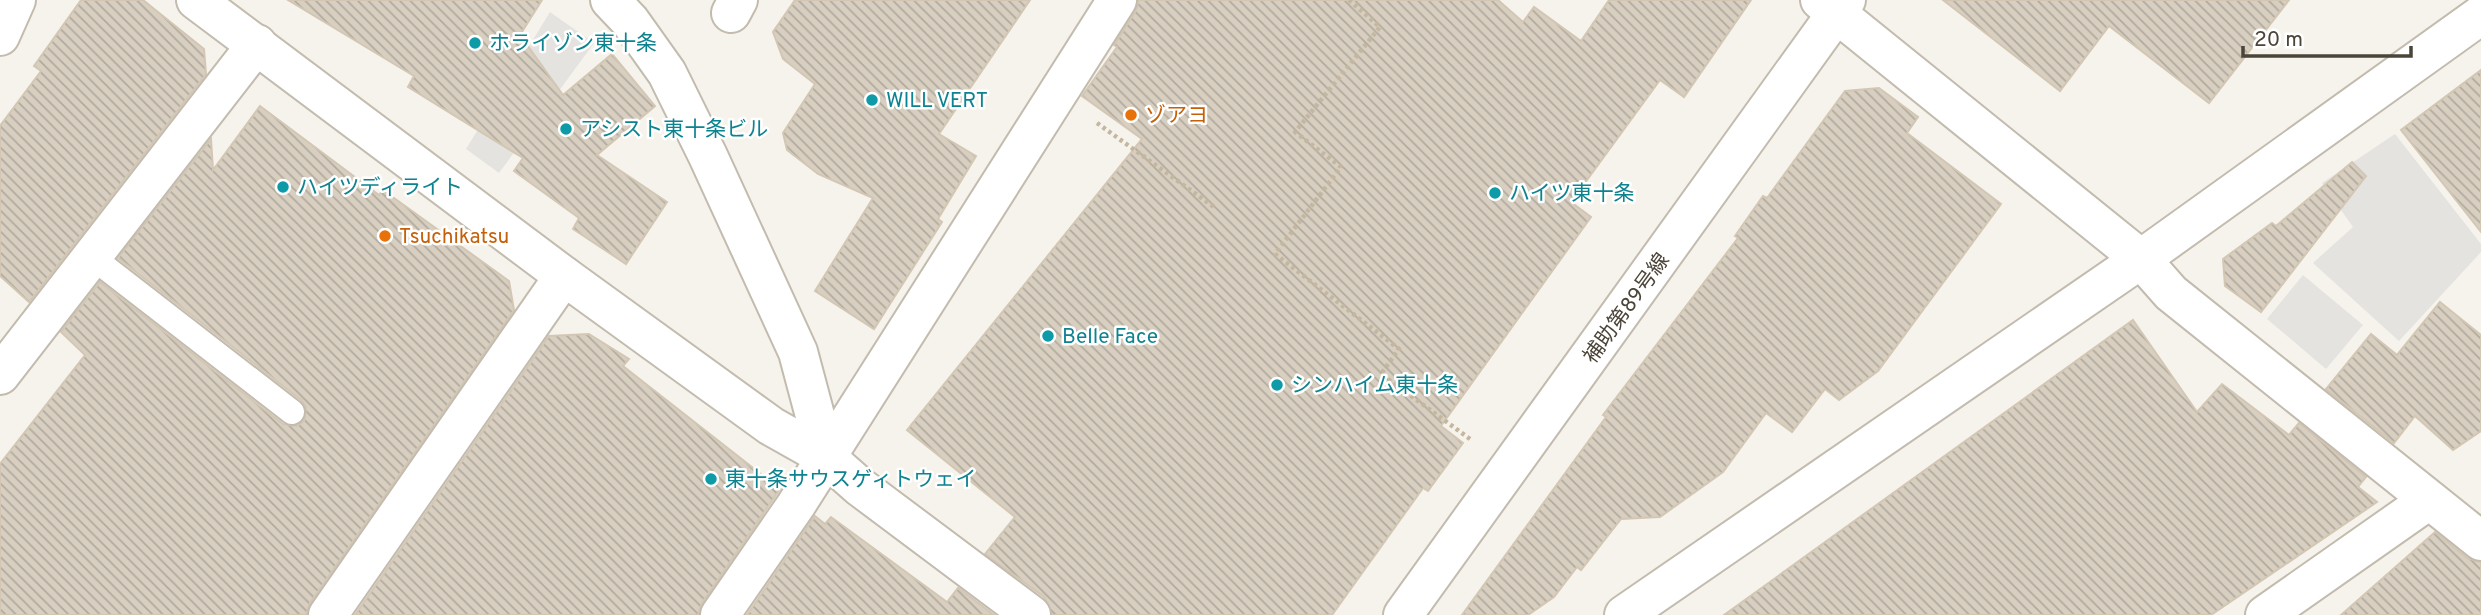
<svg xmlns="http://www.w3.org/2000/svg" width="2481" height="615" viewBox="0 0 2481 615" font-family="Overpass,'Noto Sans JP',sans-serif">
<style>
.parking{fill:#e5e3e0}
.building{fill:url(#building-back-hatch);stroke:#d3c7b4;stroke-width:2}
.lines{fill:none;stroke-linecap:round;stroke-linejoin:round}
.service-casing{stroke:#c2bbae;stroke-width:28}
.minor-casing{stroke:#c2bbae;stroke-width:42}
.tertiary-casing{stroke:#c2bbae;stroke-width:42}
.path{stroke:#c4b79f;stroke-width:4.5;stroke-dasharray:3.5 3.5;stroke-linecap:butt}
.service{stroke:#fff;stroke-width:24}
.minor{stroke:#fff;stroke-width:38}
.tertiary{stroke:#fff;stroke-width:38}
.culture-dot{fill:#0f9aa8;stroke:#fff;stroke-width:2.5}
.food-dot{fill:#e8710a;stroke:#fff;stroke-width:2.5}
.labels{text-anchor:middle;stroke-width:5;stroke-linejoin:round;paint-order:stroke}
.culture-label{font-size:21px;fill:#0d838f;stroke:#fff;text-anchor:start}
.food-label{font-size:21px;fill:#c56008;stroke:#fff;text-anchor:start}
.street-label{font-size:21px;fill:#4b4439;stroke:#fff}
</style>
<defs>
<pattern id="building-back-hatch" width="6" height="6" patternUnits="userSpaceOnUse" patternTransform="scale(1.75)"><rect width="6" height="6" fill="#d8cfc1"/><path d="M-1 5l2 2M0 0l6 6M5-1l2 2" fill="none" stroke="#b1aa9e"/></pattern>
</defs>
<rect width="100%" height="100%" fill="#f6f3ec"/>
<g class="parking">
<polygon points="550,12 594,43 499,173 466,149"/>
<polygon points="2395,134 2481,244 2481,252 2399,341 2313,263 2353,227 2322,183"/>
<polygon points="2303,275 2363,325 2326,369 2267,319"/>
</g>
<g class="building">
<polygon points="81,0 143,0 204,49 206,74 29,302 0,276 0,126 41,71 34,66"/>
<polygon points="288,0 542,0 520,35 563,95 612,54 655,106 597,155 667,202 626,264 573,229 579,218 514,171 523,158 408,87 414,76"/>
<polygon points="795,0 1030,0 939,134 976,156 938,219 942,222 874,329 815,291 873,198 818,174 787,150 783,133 815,84 783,59 773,32"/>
<polygon points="1139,0 1498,0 1523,22 1534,7 1581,41 1609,0 1751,0 1684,97 1660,80 1571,202 1591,217 1441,426 1463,443 1428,491 1423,488 1332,615 1052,615 1044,597 985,554 1015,517 907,430 1142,139 1082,96 1117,47 1114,45 1135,12"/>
<polygon points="1943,0 2289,0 2209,103 2109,26 2060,91"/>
<polygon points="2481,70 2481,232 2401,130"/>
<polygon points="1879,88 1918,117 1907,133 2001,204 1878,371 1839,400 1825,389 1792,432 1766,413 1723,472 1660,517 1621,519 1581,570 1577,567 1554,597 1528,615 1462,615 1606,417 1603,415 1738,238 1735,236 1763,196 1767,198 1845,91"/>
<polygon points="260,106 379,195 383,190 509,281 514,310 310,603 306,615 0,615 0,464 85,355 61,332 100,282 283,424 297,426 304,421 306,407 301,400 118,258 211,139 213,170"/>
<polygon points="2352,162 2366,176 2261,312 2225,286 2223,259 2272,223 2276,226"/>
<polygon points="2440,302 2481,335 2481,431 2453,450 2415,416 2394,443 2326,389 2371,334 2397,355"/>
<polygon points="2133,320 2197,412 2222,384 2289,435 2299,423 2366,477 2358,487 2377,502 2211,615 1724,615"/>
<polygon points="589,334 629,359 623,366 780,489 702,603 698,615 355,615 549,336"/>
<polygon points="815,516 825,524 831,517 947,602 958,588 994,615 747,615"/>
<polygon points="2435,532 2467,558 2481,562 2481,615 2341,615"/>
</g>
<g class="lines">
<defs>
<polyline id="service" points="92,257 292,412"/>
<g id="minor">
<polyline points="196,0 564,276 771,426 826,457"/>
<polyline points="1820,0 2141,259 2171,293 2481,541"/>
<polyline points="731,13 738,0"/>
<polyline points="0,36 16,0"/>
<polyline points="0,375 257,44"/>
<polyline points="328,615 564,276"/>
<polyline points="720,615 796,505 1117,0"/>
<polyline points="2265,615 2429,500"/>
</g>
<g id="tertiary">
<polyline points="610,0 630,21 667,73 708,156 798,352 826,457 860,487 1031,615"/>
<polyline points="1403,615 1846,0"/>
<polyline points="1624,615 2141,259 2481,15"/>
</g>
</defs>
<use href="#service" class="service-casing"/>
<use href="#minor" class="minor-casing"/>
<use href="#tertiary" class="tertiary-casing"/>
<g class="path">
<polyline points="1349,0 1380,27 1295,132 1341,167 1275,254 1399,349 1381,374 1470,439"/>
<polyline points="1097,123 1214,207"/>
</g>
<use href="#service" class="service"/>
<use href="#minor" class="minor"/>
<use href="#tertiary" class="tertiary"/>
</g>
<g class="culture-dot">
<circle cx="475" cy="43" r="7"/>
<circle cx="872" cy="100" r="7"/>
<circle cx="566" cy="129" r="7"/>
<circle cx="283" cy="187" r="7"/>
<circle cx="1495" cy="193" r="7"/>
<circle cx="1048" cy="336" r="7"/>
<circle cx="1277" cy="385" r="7"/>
<circle cx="711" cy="479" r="7"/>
</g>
<g class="food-dot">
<circle cx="1131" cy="115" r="7"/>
<circle cx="385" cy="236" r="7"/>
</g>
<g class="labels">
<g class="culture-label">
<text x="489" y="50">ホライゾン東十条</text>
<text x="886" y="107">WILL VERT</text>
<text x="580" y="136">アシスト東十条ビル</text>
<text x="297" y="194">ハイツディライト</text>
<text x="1509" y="200">ハイツ東十条</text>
<text x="1062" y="343">Belle Face</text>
<text x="1291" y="392">シンハイム東十条</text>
<text x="725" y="486">東十条サウスゲィトウェイ</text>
</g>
<g class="food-label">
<text x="1145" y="122">ゾアヨ</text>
<text x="399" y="243">Tsuchikatsu</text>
</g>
<g class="street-label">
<text transform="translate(1626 308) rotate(-54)" y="7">補助第89号線</text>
</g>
</g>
<path d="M2243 46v10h168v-10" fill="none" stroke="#4b4439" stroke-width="3.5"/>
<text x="2254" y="46" font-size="21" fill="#4b4439" stroke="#ffffff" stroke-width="5" paint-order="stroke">20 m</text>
</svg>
